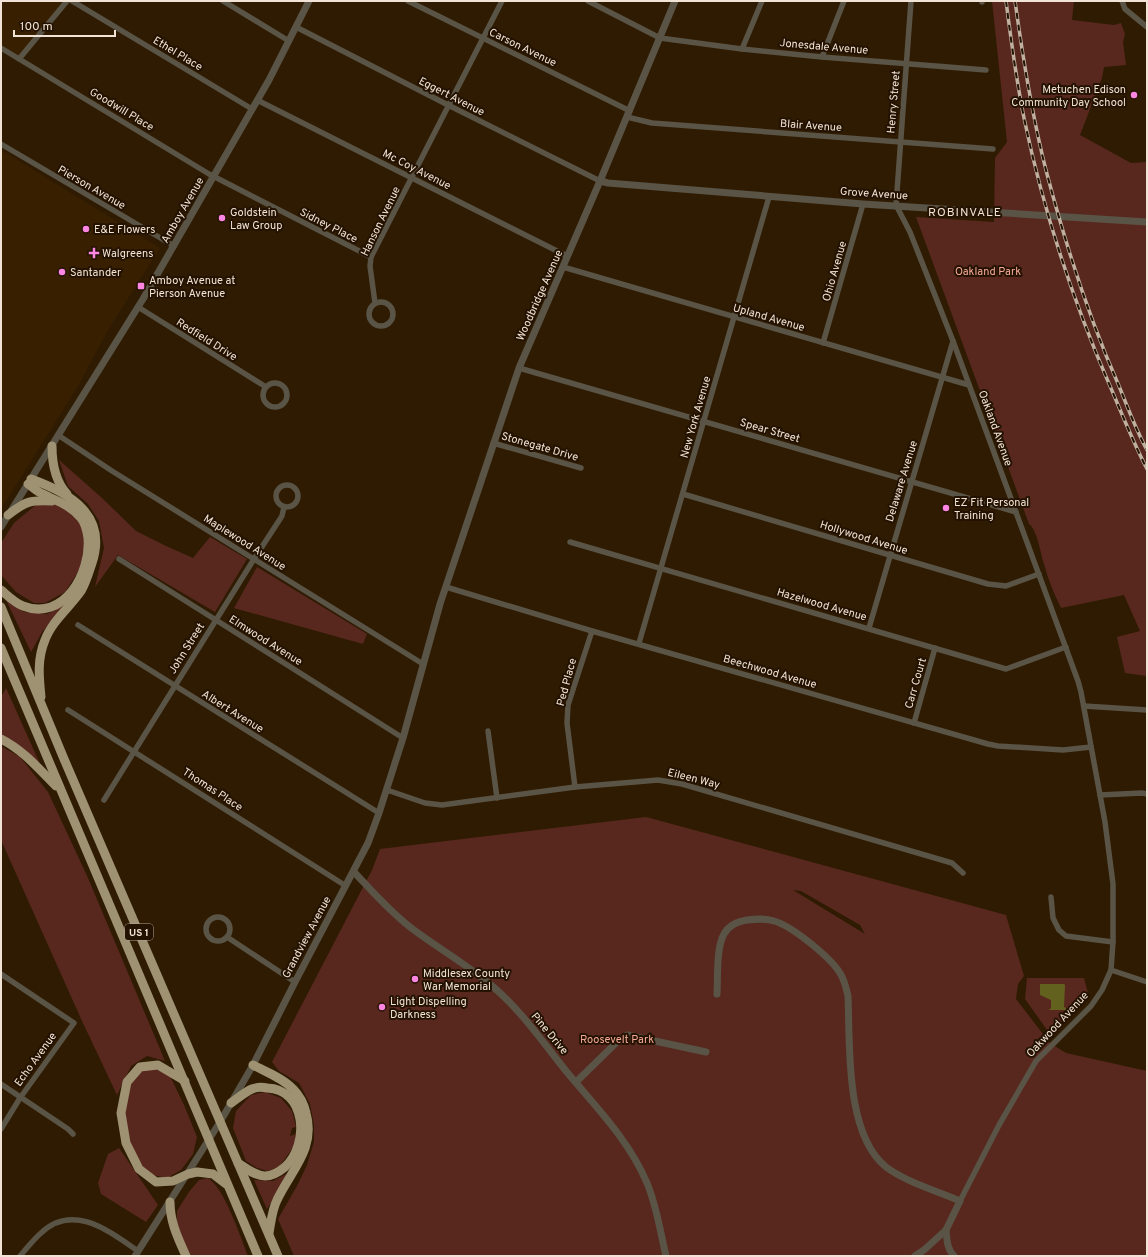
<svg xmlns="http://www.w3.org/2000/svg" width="1148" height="1257" viewBox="0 0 1148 1257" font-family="Overpass,sans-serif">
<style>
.built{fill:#381f00}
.green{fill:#58281f;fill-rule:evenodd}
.water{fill:#63611e}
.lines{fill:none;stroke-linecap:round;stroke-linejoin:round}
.minor{stroke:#595446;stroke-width:5.5}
.tertiary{stroke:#595446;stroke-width:7}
.trunk{stroke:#9e9273;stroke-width:9}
.rail-casing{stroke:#bfb09f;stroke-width:3.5}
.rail{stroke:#241200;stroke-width:2;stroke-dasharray:6;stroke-linecap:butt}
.poi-dot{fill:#fd86e2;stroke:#241200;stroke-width:1.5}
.labels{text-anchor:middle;stroke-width:4;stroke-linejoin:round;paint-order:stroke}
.shield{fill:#241200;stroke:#b4a495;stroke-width:1}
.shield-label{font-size:10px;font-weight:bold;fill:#f1e3d5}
.street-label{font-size:11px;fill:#f1e3d5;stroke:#241200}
.poi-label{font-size:11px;fill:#f1e3d5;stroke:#241200;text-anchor:start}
.park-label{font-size:11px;fill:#f5a999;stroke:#241200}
.neighbourhood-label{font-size:12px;letter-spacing:1px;fill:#f1e3d5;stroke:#241200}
</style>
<rect width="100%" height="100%" fill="#2f1b02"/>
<g class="built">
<polygon points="1,1 64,1 18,59 1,48"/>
<polygon points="1,150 160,248 108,330 78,386 1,509"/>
</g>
<g class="green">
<path d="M992 1H1074L1072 20 1114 25 1121 23 1125 34 1123 42 1126 65 1104 67 1102 78 1080 135 1131 163 1147 162V676L1125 673 1117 637 1140 631 1124 595 1061 608C1054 594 1048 579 1044 564 1041 555 1037 529 1029 524L916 217 994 222 995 158 1007 142Z"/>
<polygon points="59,460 102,498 136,531 166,546 193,558 210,537 247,559 215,612 118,555 95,587 104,548 99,521 88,504 68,486"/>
<polygon points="37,504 57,504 67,508 81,524 85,544 80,569 65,592 45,603 34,603 16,592 1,575 1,543 14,523"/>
<polygon points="257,567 367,634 363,644 234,608"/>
<polygon points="6,600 24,612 47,614 64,605 42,632 31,652"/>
<polygon points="6,688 40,764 13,741 1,736 1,697"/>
<polygon points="1,746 20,757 48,792 88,878 165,1061 147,1056 131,1066 117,1095 82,1021 1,840"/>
<path d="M646 817 1006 915 1024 976 1018 984 1016 999 1046 1038 1045 1040 1066 1053 1147 1071V1256H294L278 1219 297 1186 307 1165 314 1142V1125L310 1104 299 1083 279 1071 272 1062 372 870 380 849ZM793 890 801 891 860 925 865 934Z"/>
<polygon points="1027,978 1084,978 1088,993 1081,1002 1050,1034 1025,999"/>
<path d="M141 1069 159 1070 170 1076 184 1105 197 1137 193 1154 181 1170 167 1178 148 1174C145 1169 140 1164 137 1159 125 1136 120 1106 132 1082 134 1077 138 1073 141 1069Z"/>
<polygon points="265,1092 281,1098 292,1111 296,1127 292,1128 290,1136 296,1134 294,1146 280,1166 268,1171 257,1168 246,1161 233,1128 236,1111 251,1095"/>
<polygon points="119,1148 158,1205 146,1222 101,1194 98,1183 108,1154"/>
<polygon points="290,1172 267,1209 254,1180 273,1181"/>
<path d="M208 1178C225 1189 240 1236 248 1256H190L177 1227V1211L189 1192 199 1180Z"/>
</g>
<polygon class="water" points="1040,984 1064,984 1065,985 1064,1007 1066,1008 1066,1010 1049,1010 1051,1008 1051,1000 1040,995"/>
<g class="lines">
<g class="minor">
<polyline points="72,1 252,109"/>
<polyline points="223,1 289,41"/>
<polyline points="408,1 630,111"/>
<polyline points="588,1 660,38 742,49 822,57 986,70"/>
<polyline points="911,1 896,205 910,232 953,341 1078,681 1081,692 1105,822 1113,884 1113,942 1111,970 1102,990 1091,1006 1036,1061 999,1125 960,1201"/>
<polyline points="982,1 982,2"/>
<polyline points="1122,1 1125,9 1147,27"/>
<polyline points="296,27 448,105 600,181"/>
<polyline points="1,48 209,174 371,257"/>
<polyline points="742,49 762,1"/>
<polyline points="822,57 844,1"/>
<polyline points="19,59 67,1"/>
<polyline points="257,100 567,256"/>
<polyline points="627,117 652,123 993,149"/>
<polyline points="1,144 174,246"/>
<polyline points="563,267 969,385"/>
<circle cx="381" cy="314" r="12"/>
<polyline points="375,303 370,266 371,257 502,1"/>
<polyline points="138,307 266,387"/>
<polyline points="823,343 863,204"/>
<polyline points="519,368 1016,512"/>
<circle cx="275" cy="395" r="12"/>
<polyline points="58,435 112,471 423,664"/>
<polyline points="493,443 581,468"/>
<circle cx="287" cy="496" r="11"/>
<polyline points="683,494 988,584 1006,586 1039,574"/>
<polyline points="570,542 1006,669 1066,647"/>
<polyline points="119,559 403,738"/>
<polyline points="446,587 592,631 988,744 998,746 1063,750 1091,747"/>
<polyline points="78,625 379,813"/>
<polyline points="869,628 953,341"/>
<polyline points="639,643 769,197"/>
<polyline points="1084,706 1147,710"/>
<polyline points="68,710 346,886"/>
<polyline points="914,723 935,648"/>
<polyline points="488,731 497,798"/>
<polyline points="575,787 567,723 568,705 592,631"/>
<polyline points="387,790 425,803 442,805 575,787 658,780 682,784 952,863 963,873"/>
<polyline points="1100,795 1142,793 1147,794"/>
<polyline points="104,800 254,559 282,516 284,507"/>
<polyline points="1051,897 1053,918 1059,930 1066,936 1113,942"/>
<circle cx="218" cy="929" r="12"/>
<polyline points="227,937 295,982"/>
<polyline points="1111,970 1147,982"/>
<polyline points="1,974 74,1023 20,1098 1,1129"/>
<polyline points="1,1084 68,1129 73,1134"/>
<path d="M20 1256C27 1248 33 1240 41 1233 73 1202 110 1232 138 1251"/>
</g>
<g class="tertiary">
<polyline points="600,181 608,183 863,204 1147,222"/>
<polyline points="1,527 143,299 269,80 309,1"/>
<path d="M354 872C372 891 389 911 410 927 436 947 465 963 491 985 520 1009 542 1041 566 1071 595 1106 629 1140 647 1183 657 1207 660 1231 666 1256"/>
<path d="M717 994C718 977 716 948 724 934 729 925 737 922 747 920 756 919 765 918 774 921 792 926 830 957 840 973 845 981 846 988 848 996 850 1045 845 1134 886 1167 906 1182 937 1191 960 1201L946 1230 924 1250 915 1256"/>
<polyline points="576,1082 617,1042 627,1035 706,1052"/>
<path d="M946 1230C947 1240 947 1249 954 1256"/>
<polyline points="135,1256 220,1122 253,1065 295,982 368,843 379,813 403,738 440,604 519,368 600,181 675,1"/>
</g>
<g class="trunk">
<path d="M52 446C52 463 55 481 67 494"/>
<path d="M31 479C70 493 108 515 92 563 89 572 86 583 81 591 70 607 52 621 45 640 37 659 39 677 41 697"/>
<path d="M8 515C26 501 30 500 52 501"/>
<path d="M1 590C7 595 15 603 23 606 64 622 91 573 88 538 87 531 85 523 81 518 71 505 56 501 43 494 37 492 33 487 28 484"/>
<polyline points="1,607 64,759 278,1256"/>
<polyline points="1,648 258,1256"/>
<path d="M1 739C23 750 39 769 56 786"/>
<path d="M253 1065C266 1072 283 1078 293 1089 299 1095 304 1104 306 1113 316 1149 291 1170 277 1200 272 1210 271 1222 269 1233"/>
<polyline points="185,1081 158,1065 140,1067 127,1082 121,1113 126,1143 139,1169 156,1182 173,1181 188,1174 197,1172 213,1174 226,1184"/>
<path d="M231 1103C238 1098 245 1092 252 1089 257 1087 262 1087 267 1088 306 1089 310 1144 285 1167 279 1172 273 1176 265 1176 255 1176 246 1168 238 1163"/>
<path d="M170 1202C170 1222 178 1238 186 1256"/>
</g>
<defs>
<g id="rail">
<path d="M1006 1C1011 40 1016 79 1024 118 1043 209 1073 301 1110 386 1122 414 1133 442 1147 469"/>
<path d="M1015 1C1023 59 1032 117 1047 174 1066 246 1089 318 1119 386 1128 408 1136 430 1147 450"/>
</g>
</defs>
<use href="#rail" class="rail-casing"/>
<use href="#rail" class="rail"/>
</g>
<g class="poi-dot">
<circle cx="1134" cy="95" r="4"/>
<circle cx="222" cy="218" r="4"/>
<circle cx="86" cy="229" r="4"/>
<path d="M92 247h4v4h4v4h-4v4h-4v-4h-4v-4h4z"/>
<circle cx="62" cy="272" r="4"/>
<rect x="137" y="282" width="8" height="8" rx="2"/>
<circle cx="946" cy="508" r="4"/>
<circle cx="415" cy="979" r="4"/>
<circle cx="382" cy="1007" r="4"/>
</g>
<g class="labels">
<rect class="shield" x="125" y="924" width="28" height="16" rx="3"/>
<g class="shield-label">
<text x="139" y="936">US 1</text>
</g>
<g class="street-label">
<text transform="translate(824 46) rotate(5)" y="4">Jonesdale Avenue</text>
<text transform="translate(523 47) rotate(26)" y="4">Carson Avenue</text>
<text transform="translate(178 53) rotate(31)" y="4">Ethel Place</text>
<text transform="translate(452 96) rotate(27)" y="4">Eggert Avenue</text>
<text transform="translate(893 102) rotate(-85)" y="4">Henry Street</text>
<text transform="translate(122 109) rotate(31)" y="4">Goodwill Place</text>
<text transform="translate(811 125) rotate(4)" y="4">Blair Avenue</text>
<text transform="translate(417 169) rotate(27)" y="4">Mc Coy Avenue</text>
<text transform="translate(92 187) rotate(30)" y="4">Pierson Avenue</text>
<text transform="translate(874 193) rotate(4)" y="4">Grove Avenue</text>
<text transform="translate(182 210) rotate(-60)" y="4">Amboy Avenue</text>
<text transform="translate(380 221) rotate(-64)" y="4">Hanson Avenue</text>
<text transform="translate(329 225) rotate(27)" y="4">Sidney Place</text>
<text transform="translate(834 271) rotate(-74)" y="4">Ohio Avenue</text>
<text transform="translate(539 295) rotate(-66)" y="4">Woodbridge Avenue</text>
<text transform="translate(769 317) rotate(16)" y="4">Upland Avenue</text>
<text transform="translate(207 339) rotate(32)" y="4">Redfield Drive</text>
<text transform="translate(695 417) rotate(-74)" y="4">New York Avenue</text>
<text transform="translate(996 428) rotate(70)" y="4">Oakland Avenue</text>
<text transform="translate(770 430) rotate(16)" y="4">Spear Street</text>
<text transform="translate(540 446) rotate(16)" y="4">Stonegate Drive</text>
<text transform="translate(901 481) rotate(-73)" y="4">Delaware Avenue</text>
<text transform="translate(864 537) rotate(17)" y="4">Hollywood Avenue</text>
<text transform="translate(245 542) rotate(32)" y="4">Maplewood Avenue</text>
<text transform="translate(822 604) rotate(16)" y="4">Hazelwood Avenue</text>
<text transform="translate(266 640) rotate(32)" y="4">Elmwood Avenue</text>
<text transform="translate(186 648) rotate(-58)" y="4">John Street</text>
<text transform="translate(770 671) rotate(16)" y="4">Beechwood Avenue</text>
<text transform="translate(566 682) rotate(-75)" y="4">Ped Place</text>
<text transform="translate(915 683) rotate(-74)" y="4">Carr Court</text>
<text transform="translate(233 711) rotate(32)" y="4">Albert Avenue</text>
<text transform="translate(694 778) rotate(14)" y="4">Eileen Way</text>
<text transform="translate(213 789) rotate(33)" y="4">Thomas Place</text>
<text transform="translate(306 937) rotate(-62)" y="4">Grandview Avenue</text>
<text transform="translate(1057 1024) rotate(-47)" y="4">Oakwood Avenue</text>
<text transform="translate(550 1033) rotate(50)" y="4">Pine Drive</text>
<text transform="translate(35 1059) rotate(-54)" y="4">Echo Avenue</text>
</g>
<g class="poi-label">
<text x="1126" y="93" text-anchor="end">Metuchen Edison<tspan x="1126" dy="13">Community Day School</tspan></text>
<text x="230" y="216">Goldstein<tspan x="230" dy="13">Law Group</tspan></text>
<text x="94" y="233">E&amp;E Flowers</text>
<text x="102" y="257">Walgreens</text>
<text x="70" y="276">Santander</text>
<text x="149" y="284">Amboy Avenue at<tspan x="149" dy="13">Pierson Avenue</tspan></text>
<text x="954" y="506">EZ Fit Personal<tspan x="954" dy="13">Training</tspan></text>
<text x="423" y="977">Middlesex County<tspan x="423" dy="13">War Memorial</tspan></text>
<text x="390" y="1005">Light Dispelling<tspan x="390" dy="13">Darkness</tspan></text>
</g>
<g class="park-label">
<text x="988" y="275">Oakland Park</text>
<text x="617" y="1043">Roosevelt Park</text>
</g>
<g class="neighbourhood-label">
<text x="965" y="216">ROBINVALE</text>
</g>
</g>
<rect width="1148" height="1257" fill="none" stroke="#f1e3d5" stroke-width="4"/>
<path d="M14 30v6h101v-6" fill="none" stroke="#f1e3d5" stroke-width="2"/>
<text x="20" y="30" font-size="12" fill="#f1e3d5" stroke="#241200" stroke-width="3" paint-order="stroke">100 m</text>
</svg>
